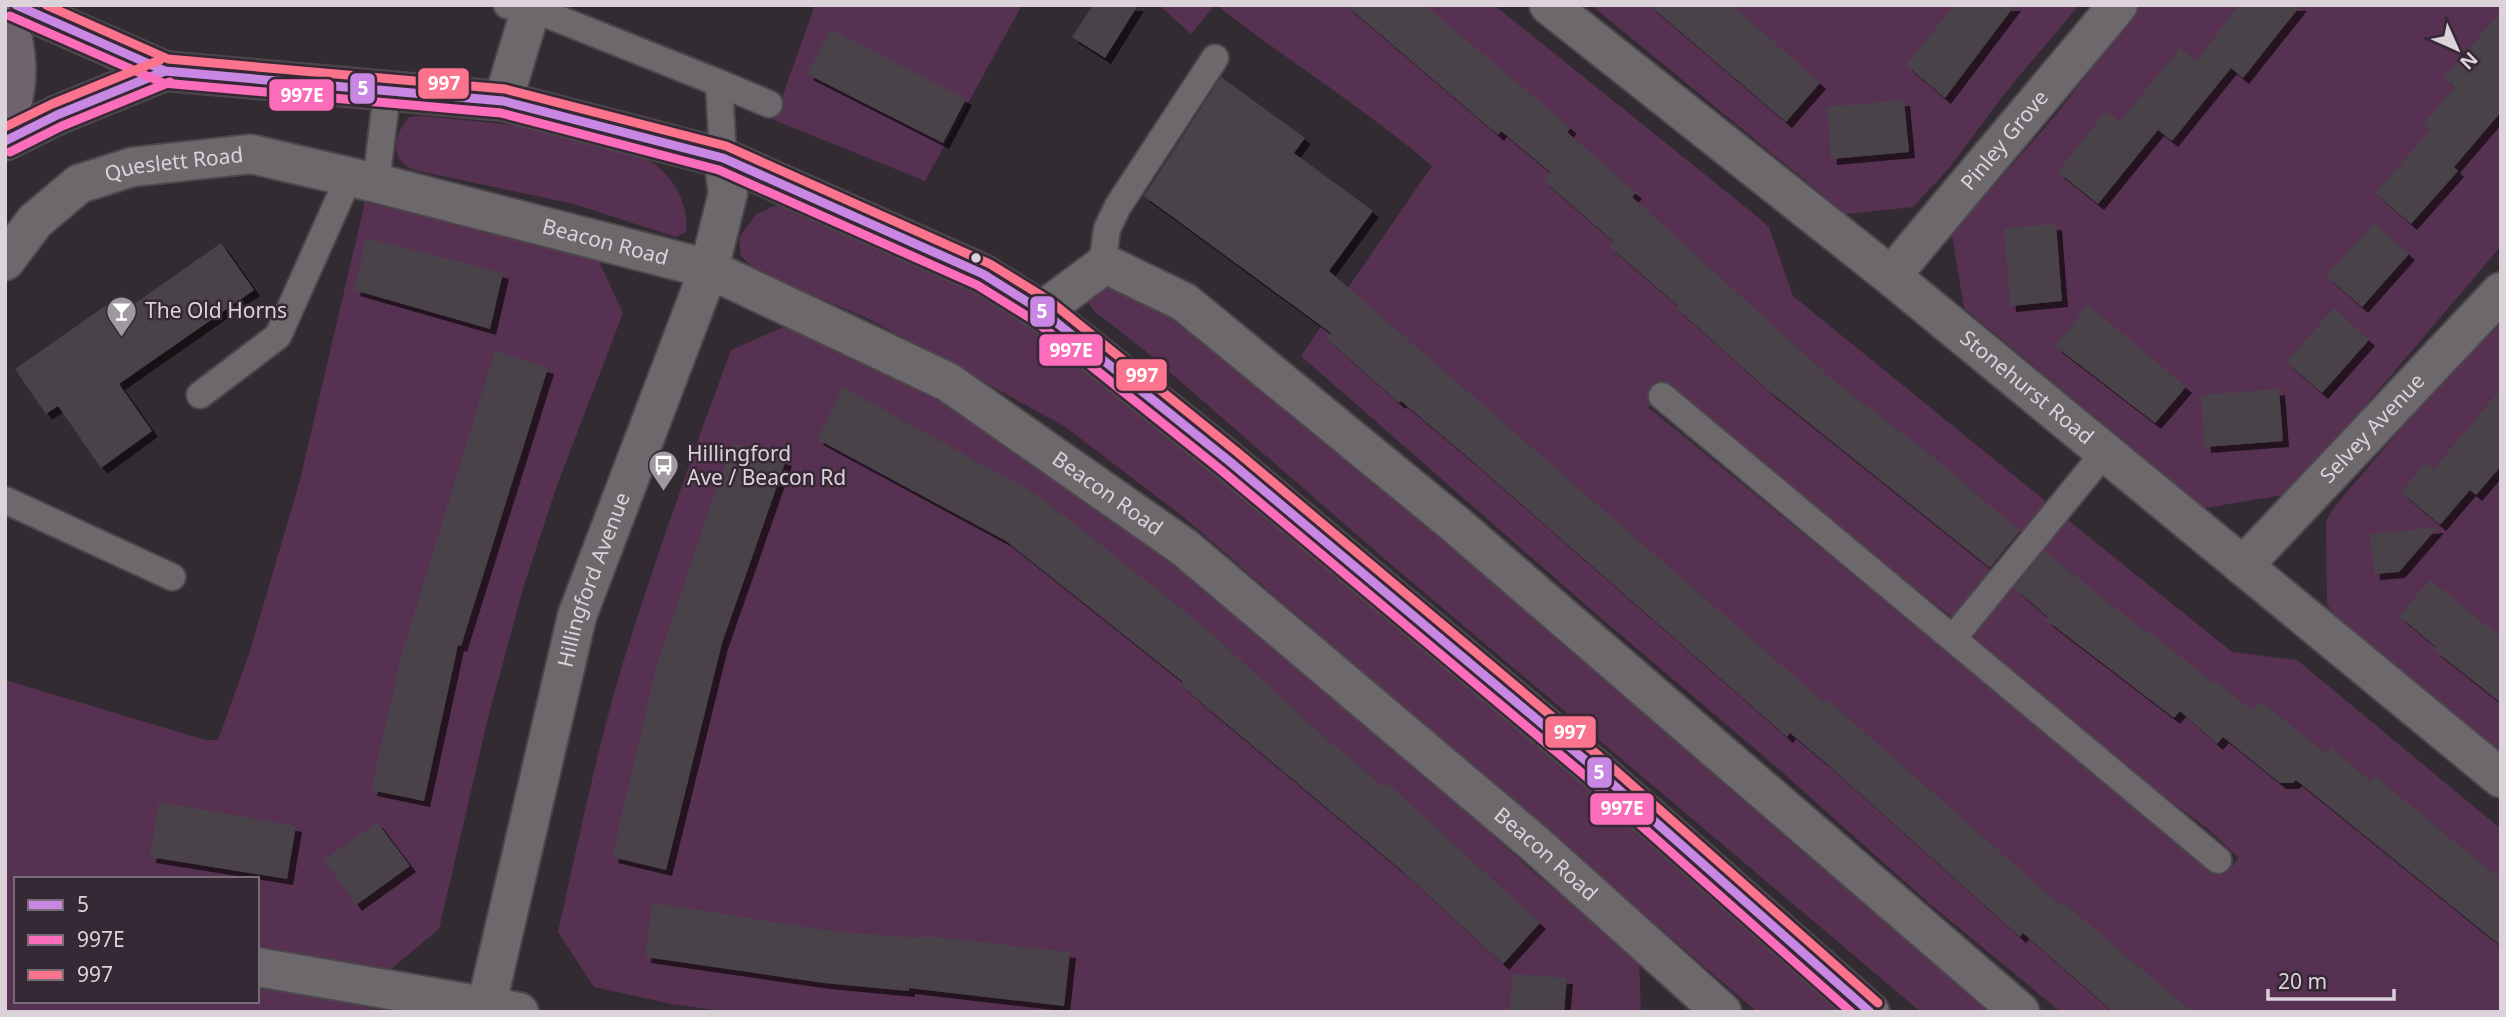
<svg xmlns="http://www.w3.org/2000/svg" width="2506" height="1017" viewBox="0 0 2506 1017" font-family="'Noto Sans',sans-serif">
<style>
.green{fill:#573151}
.building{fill:#494348;filter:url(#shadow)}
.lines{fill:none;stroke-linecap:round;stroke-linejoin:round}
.lane-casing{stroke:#4d474c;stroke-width:30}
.street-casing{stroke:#4d474c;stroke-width:42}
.secondary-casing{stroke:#4d474c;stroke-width:42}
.highway-casing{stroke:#4d474c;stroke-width:42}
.lane{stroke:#6d686c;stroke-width:26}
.street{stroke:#6d686c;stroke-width:38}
.secondary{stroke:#6d686c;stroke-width:38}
.highway{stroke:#71636e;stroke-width:38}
.bus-1-casing{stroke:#362834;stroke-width:14}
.bus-2-casing{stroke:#362834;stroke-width:14}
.bus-3-casing{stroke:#362834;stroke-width:14}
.bus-1{stroke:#c787e3;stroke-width:9}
.bus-2{stroke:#fb6dba;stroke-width:9}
.bus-3{stroke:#fc738d;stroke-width:9}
.bus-dot{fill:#dcd3da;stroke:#362834;stroke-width:2.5}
.labels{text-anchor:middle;stroke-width:5;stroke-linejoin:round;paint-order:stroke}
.street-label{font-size:21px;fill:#dcd3da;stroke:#362834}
.poi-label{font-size:21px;fill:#dcd3da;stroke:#362834;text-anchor:start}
.line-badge{stroke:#362834;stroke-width:2.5}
.badge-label{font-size:19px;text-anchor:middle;font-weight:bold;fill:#fff}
</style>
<defs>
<filter id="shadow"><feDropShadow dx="6" dy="6" stdDeviation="0" flood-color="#0009"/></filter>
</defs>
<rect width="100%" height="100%" fill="#322c32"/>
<g class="green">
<polygon points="815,5 1022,5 925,181 774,120"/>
<polygon points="1159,5 1215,5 1191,34"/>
<path d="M1216 5H1494L1754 214 1769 227 1793 296 2049 504 1955 619 1893 571 1651 402 1648 407 2211 867 2228 871 2239 858 2207 828 2132 773 1975 642V626L2064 517 2232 652 2297 660 2501 829V1012H2061L1931 905 1773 764 1596 614 1301 356 1432 166C1364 108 1287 60 1216 5Z"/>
<polygon points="1591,5 2079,5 2005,93 1950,167 1913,207 1846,214"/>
<polygon points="2141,5 2501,5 2501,246 2290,494 2205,508 1964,308 1952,234 2054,117"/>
<path d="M420 116C477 121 613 131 657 166 676 181 689 207 686 232L676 237 574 204 414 170C389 159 393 136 409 117Z"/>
<polygon points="365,202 597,257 623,313 556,488 522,592 488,718 439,929 391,969 257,946 257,879 16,879 16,1001 257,1001 257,979 385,1012 5,1012 5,680 205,740 218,740 250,651 300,480"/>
<polygon points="780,204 955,279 1061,345 1598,795 1842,1012 1757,1012 1181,515 1064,426 869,319 756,271 741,256 739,238 756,214"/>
<polygon points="1099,278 1135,289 1300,413 1794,845 1994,1012 1921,1012 1387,561 1143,349 1095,312 1087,301 1090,287"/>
<polygon points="2501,323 2501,755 2336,617 2327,604 2326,521 2335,506 2429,396"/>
<path d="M790 324 984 423 1119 517 1406 757 1540 878 1639 959 1641 1012H731L672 1004 594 987 558 932C580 833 600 733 631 637 662 540 696 445 731 350Z"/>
</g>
<g class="building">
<polygon points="1093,5 1138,5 1105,58 1072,37"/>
<polygon points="1346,5 1424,5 1571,128 1567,132 1636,193 1632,197 1833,380 1933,457 2020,531 1990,568 1770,392 1676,308 1678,306 1609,246 1613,241 1544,181 1551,173 1501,131 1498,135"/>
<polygon points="1649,5 1732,5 1820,83 1786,122"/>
<polygon points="1955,5 2015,5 1945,98 1906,65"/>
<polygon points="2239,5 2301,5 2243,78 2231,68 2172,141 2158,130 2098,204 2058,172 2106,111 2120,122 2180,48 2197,61"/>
<polygon points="2501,12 2501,112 2454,167 2458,171 2411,224 2375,193 2431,130 2424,123 2455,87 2444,77"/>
<polygon points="830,29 966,99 943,143 807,74"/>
<polygon points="1221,77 1305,138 1294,153 1373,211 1329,271 1825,703 1828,700 2060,905 2063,902 2192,1012 2113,1012 2023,933 2020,937 1827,764 1790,733 1787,737 1472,461 1401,401 1399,403 1326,338 1331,333 1144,196"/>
<polygon points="1904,100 1909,152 1831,159 1827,107"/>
<polygon points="2374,223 2409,254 2362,307 2326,276"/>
<polygon points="2056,224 2062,301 2010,306 2004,228"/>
<polygon points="366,238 503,273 490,329 354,290"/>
<polygon points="221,243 254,290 119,384 152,431 101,468 58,406 46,414 15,369 121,295 130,307"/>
<polygon points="2088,305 2186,387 2155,423 2055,346"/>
<polygon points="2334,308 2369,340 2322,393 2286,362"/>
<polygon points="495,351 548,368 461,646 458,645 424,801 371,790 401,657"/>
<polygon points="843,387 1039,496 1209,631 1322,735 1384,787 1387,783 1540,923 1503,964 1401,870 1205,706 1181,685 1183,682 1006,541 817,439"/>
<polygon points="2279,389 2283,441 2205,447 2201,395"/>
<polygon points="2501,389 2501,466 2476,495 2470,490 2440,525 2401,492 2426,463 2434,469"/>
<polygon points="732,443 786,460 722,643 666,870 612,857 657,665"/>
<polygon points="2438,527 2399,572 2374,574 2370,534"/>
<polygon points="2044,551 2144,631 2146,629 2214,684 2217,681 2252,711 2260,701 2327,754 2332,748 2370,781 2375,776 2501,880 2501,946 2296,780 2293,783 2280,783 2223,737 2217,744 2180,711 2174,718 2046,620 2048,617 2014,588"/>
<polygon points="2430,580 2501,637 2501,703 2434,650 2436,647 2399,616"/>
<polygon points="159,802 296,826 287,879 150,857"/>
<polygon points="377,822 410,866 356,905 324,860"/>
<polygon points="652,903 839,932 923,938 924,936 1070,952 1064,1006 909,988 909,991 824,983 645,957"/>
<polygon points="1512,974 1567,978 1564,1012 1510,1012"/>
</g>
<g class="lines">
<defs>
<g id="lane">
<polyline points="507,5 531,8 719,83 723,158"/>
<polyline points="719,83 769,104"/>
<polyline points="376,183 387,92"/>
<polyline points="1102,266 1107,229 1118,206 1215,58"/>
<polyline points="200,395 278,336 349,177"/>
<polyline points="1662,396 2218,860"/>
<polyline points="5,500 172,577"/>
<polyline points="1954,637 2105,452"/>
</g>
<g id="street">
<path id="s1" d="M1549 5 1891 276 2501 778"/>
<polyline points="503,101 532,5"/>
<path id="s2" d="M5 261 35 221 79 184 132 167 251 154 376 183 709 269 948 382 1185 548 1534 843 1722 1012"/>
<path id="s3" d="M1891 276 2118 5"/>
<polyline points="1042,311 1105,264 1184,302 1455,524 2020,1012"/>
<path id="s4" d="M2243 566 2501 292"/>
<polyline points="257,967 519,1012"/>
<path id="s5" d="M485 1012 577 616 709 269 728 193 723 158"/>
</g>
<g id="secondary">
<polyline points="15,5 165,71 503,101 723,158 983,274 1042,311 1229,461 1591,765 1870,1012"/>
<polyline points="5,141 57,115 165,71"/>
</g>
<path id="highway" d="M5 11C18 49 22 85 5 123"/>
</defs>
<use href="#lane" class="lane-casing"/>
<use href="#street" class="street-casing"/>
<use href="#secondary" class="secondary-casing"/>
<use href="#highway" class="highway-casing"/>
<use href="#lane" class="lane"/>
<use href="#street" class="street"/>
<use href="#secondary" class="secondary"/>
<use href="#highway" class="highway"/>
<defs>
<g id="bus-1">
<polyline points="16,5 165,71 503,101 723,158 983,274 1042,311 1229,461 1591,765 1870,1012"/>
<polyline points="5,141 57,115 165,71"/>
</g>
<g id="bus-2">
<polyline points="10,16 163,83 501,113 719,170 977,285 1035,321 1221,470 1583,774 1851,1012"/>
<polyline points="10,152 62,126 170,82"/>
</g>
<g id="bus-3">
<polyline points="46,5 168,59 505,89 726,146 990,264 1050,301 1237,452 1599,756 1878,1003"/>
<polyline points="5,127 52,104 160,60"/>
</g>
</defs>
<use href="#bus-1" class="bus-1-casing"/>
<use href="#bus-2" class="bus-2-casing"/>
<use href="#bus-3" class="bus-3-casing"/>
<use href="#bus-1" class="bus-1"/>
<use href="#bus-2" class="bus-2"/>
<use href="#bus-3" class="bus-3"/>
</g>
<defs>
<symbol id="bar-pin" viewBox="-11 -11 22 30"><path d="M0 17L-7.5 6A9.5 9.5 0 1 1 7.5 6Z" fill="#a0999f" stroke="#362834"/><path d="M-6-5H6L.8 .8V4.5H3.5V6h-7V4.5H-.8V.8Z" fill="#fff"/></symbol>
<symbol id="bus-pin" viewBox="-11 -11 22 30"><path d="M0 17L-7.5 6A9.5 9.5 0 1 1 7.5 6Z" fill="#a0999f" stroke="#362834"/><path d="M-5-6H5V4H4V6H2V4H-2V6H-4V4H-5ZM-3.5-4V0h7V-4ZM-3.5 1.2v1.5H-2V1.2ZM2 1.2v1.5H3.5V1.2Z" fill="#fff"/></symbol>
</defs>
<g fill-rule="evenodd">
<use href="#bar-pin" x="104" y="294" width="35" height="47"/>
<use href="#bus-pin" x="646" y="448" width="35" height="47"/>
</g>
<circle class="bus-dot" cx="976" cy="258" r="6"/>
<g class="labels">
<g class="street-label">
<text dy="7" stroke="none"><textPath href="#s3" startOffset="177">Pinley Grove</textPath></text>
<text dy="7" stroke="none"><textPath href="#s2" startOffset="205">Queslett Road</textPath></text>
<text dy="7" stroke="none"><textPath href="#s2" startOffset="648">Beacon Road</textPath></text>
<text dy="7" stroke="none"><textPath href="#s1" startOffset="612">Stonehurst Road</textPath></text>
<text dy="7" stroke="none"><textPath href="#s4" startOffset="189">Selvey Avenue</textPath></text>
<text dy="7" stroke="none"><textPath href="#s2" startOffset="1214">Beacon Road</textPath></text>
<text dy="7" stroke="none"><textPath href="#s5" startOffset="446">Hillingford Avenue</textPath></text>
<text dy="7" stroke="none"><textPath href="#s2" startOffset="1782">Beacon Road</textPath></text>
</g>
<g class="poi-label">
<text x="145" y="318">The Old Horns</text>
<text x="687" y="461">Hillingford<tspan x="687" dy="24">Ave / Beacon Rd</tspan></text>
</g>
</g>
<g class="line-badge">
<rect x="417" y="67" width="53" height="33" rx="7" fill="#fc738d"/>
<rect x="349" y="72" width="27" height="33" rx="7" fill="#c787e3"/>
<rect x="268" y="78" width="67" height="34" rx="7" fill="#fb6dba"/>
<rect x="1029" y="295" width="27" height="33" rx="7" fill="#c787e3"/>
<rect x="1038" y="333" width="66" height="34" rx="7" fill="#fb6dba"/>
<rect x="1115" y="358" width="53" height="34" rx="7" fill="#fc738d"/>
<rect x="1544" y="715" width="53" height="34" rx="7" fill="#fc738d"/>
<rect x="1586" y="756" width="27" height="33" rx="7" fill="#c787e3"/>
<rect x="1589" y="792" width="66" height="34" rx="7" fill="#fb6dba"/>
</g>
<g class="badge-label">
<text x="444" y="90">997</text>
<text x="363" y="95">5</text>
<text x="302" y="102">997E</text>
<text x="1042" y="318">5</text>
<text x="1071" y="357">997E</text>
<text x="1142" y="382">997</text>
<text x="1570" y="739">997</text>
<text x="1599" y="779">5</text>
<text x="1622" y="815">997E</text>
</g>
<rect width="2506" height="1017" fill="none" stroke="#dcd3da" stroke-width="14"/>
<rect x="14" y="877" width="245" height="126" fill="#362834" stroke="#786c76" stroke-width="2"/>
<rect x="28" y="900" width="35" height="10" fill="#c787e3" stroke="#786c76" stroke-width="2"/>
<text x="77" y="912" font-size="21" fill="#dcd3da">5</text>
<rect x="28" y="935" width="35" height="10" fill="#fb6dba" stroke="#786c76" stroke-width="2"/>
<text x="77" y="947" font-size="21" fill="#dcd3da">997E</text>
<rect x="28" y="970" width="35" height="10" fill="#fc738d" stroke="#786c76" stroke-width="2"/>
<text x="77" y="982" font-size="21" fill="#dcd3da">997</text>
<g transform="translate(2457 49) rotate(135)" stroke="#362834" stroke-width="5" paint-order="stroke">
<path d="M0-5L12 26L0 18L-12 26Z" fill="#dcd3da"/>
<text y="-10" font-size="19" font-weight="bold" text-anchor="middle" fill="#dcd3da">N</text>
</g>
<path d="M2268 989v10h126v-10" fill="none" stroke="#dcd3da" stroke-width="3.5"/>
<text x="2278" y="989" font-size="21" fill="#dcd3da" stroke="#362834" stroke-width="5" paint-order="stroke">20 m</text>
</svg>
